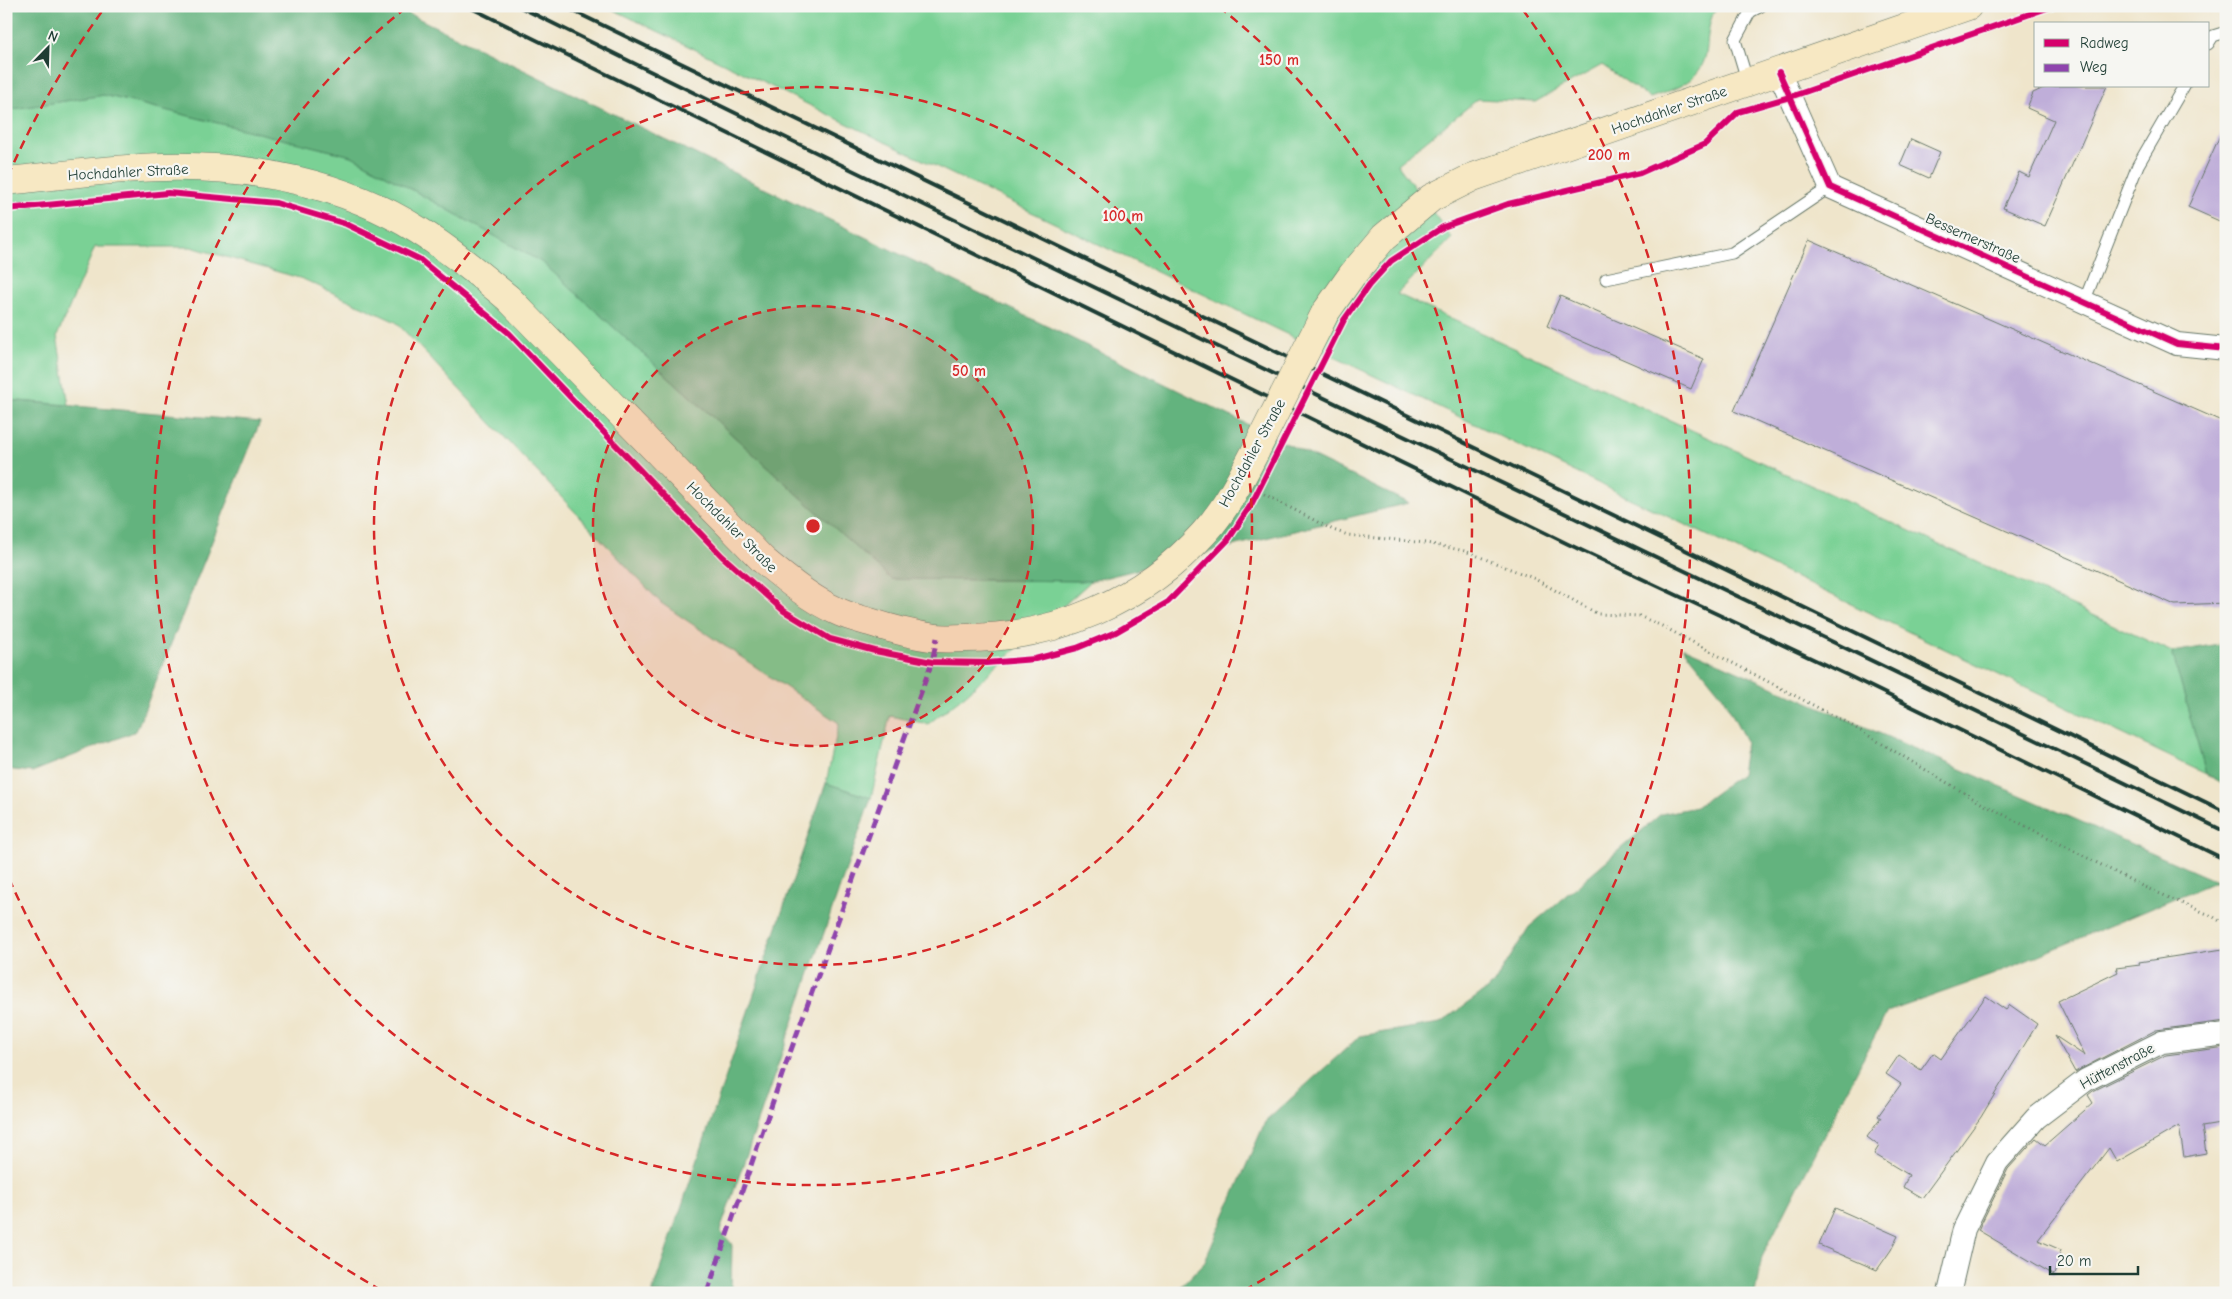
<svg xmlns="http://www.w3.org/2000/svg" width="2232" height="1299" viewBox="0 0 2232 1299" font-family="'Comic Neue',sans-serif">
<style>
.green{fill:#7ad195;stroke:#4c8764}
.forest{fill:#63b37e;stroke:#417859}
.building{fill:#bfaed9}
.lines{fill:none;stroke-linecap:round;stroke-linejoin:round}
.lane-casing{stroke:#687869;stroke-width:13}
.street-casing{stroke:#687869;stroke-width:24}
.secondary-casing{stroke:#687869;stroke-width:29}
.path{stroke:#687869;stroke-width:3;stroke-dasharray:1 4;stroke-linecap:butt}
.lane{stroke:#fff;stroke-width:11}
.street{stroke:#fff;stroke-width:22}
.secondary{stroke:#f7e8c3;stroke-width:28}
.rail{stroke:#1f3d34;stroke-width:4}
.secondary-bridge-casing{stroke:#687869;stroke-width:29;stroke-linecap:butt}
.secondary-bridge{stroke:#f7e8c3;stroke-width:28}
.quiet{stroke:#8e44ad;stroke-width:5;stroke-dasharray:10 5;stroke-linecap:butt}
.cycleway-casing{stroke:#f6f6f2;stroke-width:9}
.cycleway{stroke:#d6006c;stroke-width:6}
.ring{fill:none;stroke:#d62828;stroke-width:2.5;stroke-dasharray:9 6}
.labels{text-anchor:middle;stroke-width:4.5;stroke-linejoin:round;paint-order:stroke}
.street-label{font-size:15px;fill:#1f3d34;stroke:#f6f6f2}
.centre{fill:#d62828;stroke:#f6f6f2;stroke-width:2.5}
.ring-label{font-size:15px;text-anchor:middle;font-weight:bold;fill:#d62828;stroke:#f6f6f2;stroke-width:4.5;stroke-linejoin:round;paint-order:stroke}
</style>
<rect width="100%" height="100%" fill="#f6f6f2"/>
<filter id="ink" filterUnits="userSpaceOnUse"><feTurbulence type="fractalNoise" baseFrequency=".02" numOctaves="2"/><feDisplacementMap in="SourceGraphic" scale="10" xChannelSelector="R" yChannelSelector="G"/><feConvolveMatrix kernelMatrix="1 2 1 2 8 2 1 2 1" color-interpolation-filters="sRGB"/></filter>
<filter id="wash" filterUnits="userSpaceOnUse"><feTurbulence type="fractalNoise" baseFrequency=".0096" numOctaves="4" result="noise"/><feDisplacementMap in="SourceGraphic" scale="20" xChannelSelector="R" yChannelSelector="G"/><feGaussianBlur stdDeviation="1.12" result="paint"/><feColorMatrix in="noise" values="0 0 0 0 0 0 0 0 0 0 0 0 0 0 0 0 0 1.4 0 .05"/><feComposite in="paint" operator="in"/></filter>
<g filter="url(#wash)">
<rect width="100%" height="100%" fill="#efe5cb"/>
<g class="green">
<path d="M606 6H1717C1709 19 1708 33 1707 47 1704 81 1677 88 1650 98L1602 65 1535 102 1478 99 1397 164 1452 238 1397 294 2172 652 2206 774 885 142Z"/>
<polygon points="104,95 352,156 543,263 891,579 1091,581 965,695 928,724 890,716 871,798 826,783 839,723 661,603 396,322 303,279 191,247 95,247 57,336 69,405 6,400 6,110"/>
</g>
<g class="forest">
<polygon points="6,6 393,6 1408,503 1091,581 891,579 543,263 352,156 104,95 6,110"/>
<polygon points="6,400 260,422 136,731 32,772 6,769"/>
<polygon points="2226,643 2226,785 2206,774 2172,652"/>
<polygon points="1683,647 2216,881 2226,886 2226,895 2216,881 1992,975 1887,1012 1762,1257 1755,1293 1175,1293 1204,1263 1265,1122 1360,1036 1440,1023 1493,985 1529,927 1661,814 1696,807 1741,774 1746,741 1722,695"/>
<polygon points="826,783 871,798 720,1231 732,1244 731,1293 652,1293"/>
</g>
<g id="blocks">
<g class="building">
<polygon points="2048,86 2107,86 2045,226 2003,208 2019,172 2029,177 2054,120 2027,108 2033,93"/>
<polygon points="2226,122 2226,224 2188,207"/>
<polygon points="1911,139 1940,152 1929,178 1900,165"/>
<polygon points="1809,240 2226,423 2226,603 2175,605 1734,411"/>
<polygon points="1560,296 1704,359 1691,389 1547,326"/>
<polygon points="2223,949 2226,969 2226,1021 2156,1030 2075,1072 2055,1036 2085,1056 2058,1001 2118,972 2116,968 2140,965 2139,962"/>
<polygon points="1986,996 2006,1010 2010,1005 2037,1024 1981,1117 1922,1198 1903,1187 1909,1175 1874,1154 1879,1146 1867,1137 1881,1118 1878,1116 1901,1084 1886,1074 1899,1055 1921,1070 1933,1053 1941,1059"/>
<polygon points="2226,1047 2226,1123 2202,1127 2206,1153 2184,1157 2179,1126 2117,1162 2109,1148 2038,1240 2061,1250 2054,1275 1978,1230 2008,1169 2036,1138 2045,1145 2093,1103 2088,1095 2093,1091 2166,1055"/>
<polygon points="1835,1208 1898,1236 1891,1250 1877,1270 1819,1245"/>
</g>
</g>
</g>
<g filter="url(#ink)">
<use href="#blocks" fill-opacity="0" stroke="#687869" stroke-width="1"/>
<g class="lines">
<defs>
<g id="lane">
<polyline points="2208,44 2213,36 2226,32"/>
<polyline points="1748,83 1735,40 1750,12 1761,6"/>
<polyline points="1606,279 1732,253 1830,187"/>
<polyline points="2084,302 2138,165 2184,86"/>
</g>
<g id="street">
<polyline points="1779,72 1830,187 2177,344 2226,349"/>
<polyline points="1949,1293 1964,1229 1997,1162 2036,1118 2086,1080 2162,1042 2226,1034"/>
</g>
<g id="secondary">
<path d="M6 181C58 176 112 168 164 167 251 165 344 183 418 230 450 250 479 274 508 298L763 560C786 579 810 599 837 611 847 616 859 619 870 622 891 629 914 635 936 638 946 639 956 638 966 638 1056 638 1144 600 1204 533 1226 509 1241 479 1256 450"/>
<polyline points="1325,313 1352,275 1384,237 1431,198 1473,177 1968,6"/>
</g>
</defs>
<use href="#lane" class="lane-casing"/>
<use href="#street" class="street-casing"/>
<use href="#secondary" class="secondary-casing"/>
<polyline class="path" points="1264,494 1333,530 1348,535 1426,543 1465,551 1533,578 1598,614 1639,616 1662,626 1849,724 1981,803 2142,886 2212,916 2226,925"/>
<use href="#lane" class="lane"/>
<use href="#street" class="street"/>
<use href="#secondary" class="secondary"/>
<g class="rail">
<polyline points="467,6 1568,544 1847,675 2226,860"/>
<path d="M518 6C1085 287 1657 555 2226 832"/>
<path d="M563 6C1115 279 1672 542 2226 812"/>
</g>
<defs>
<polyline id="secondary-bridge" points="1256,450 1325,313"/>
</defs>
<use href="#secondary-bridge" class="secondary-bridge-casing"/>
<use href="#secondary-bridge" class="secondary-bridge"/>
<polyline class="quiet" points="707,1293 783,1072 932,662 937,638"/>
<defs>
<g id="cycleway">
<polyline points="1779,72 1830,187 2177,344 2226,349"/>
<polyline points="6,209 168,193 276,203 346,224 419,259 509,333 722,556 784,611 830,639 875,651 932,662 986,663 1035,659 1077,648 1116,632 1168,602 1228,540 1251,505 1344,320 1369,285 1391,261 1443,227 1508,204 1640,173 1705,144 1738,112 1790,97 2053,6"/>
</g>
</defs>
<use href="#cycleway" class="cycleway-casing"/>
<use href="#cycleway" class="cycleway"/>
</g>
</g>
<circle cx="813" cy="526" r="220" fill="#d62828" fill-opacity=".12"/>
<g class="ring">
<circle cx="813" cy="526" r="220"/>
<circle cx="813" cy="526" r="439"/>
<path d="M1219 7A659 659 0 1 1 407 7"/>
<path d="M381 1290A878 878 0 0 1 8 876M8 176A878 878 0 0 1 103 10M1523 10A878 878 0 0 1 1245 1290"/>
</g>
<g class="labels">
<g class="street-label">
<text transform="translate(1669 110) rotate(-19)" y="5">Hochdahler Straße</text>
<text transform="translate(128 172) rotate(-3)" y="5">Hochdahler Straße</text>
<text transform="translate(1973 238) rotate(24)" y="5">Bessemerstraße</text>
<text transform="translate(1252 453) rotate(-61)" y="5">Hochdahler Straße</text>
<text transform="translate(732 527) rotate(45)" y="5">Hochdahler Straße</text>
<text transform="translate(2117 1066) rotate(-28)" y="5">Hüttenstraße</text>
</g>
</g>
<circle cx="813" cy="526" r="8" class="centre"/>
<g class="ring-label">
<text x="1279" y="65">150 m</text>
<text x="1609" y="160">200 m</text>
<text x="1123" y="221">100 m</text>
<text x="969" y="376">50 m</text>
</g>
<rect width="2232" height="1299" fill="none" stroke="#f6f6f2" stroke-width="25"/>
<rect x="2034" y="22" width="175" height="65" fill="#f6f6f2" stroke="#a0aca6"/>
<rect x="2044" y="39" width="25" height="8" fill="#d6006c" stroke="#a0aca6"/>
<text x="2080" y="48" font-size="15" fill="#1f3d34">Radweg</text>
<rect x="2044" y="64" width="25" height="8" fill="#8e44ad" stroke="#a0aca6"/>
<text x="2080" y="72" font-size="15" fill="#1f3d34">Weg</text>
<g transform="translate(48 48) rotate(23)" stroke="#f6f6f2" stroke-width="4" paint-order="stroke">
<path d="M0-4L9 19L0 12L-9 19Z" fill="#1f3d34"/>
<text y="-8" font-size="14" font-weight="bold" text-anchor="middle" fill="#1f3d34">N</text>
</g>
<path d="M2050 1266v8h88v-8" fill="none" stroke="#1f3d34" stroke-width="2.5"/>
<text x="2057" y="1266" font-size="15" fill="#1f3d34" stroke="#f6f6f2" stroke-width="4" paint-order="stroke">20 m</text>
</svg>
